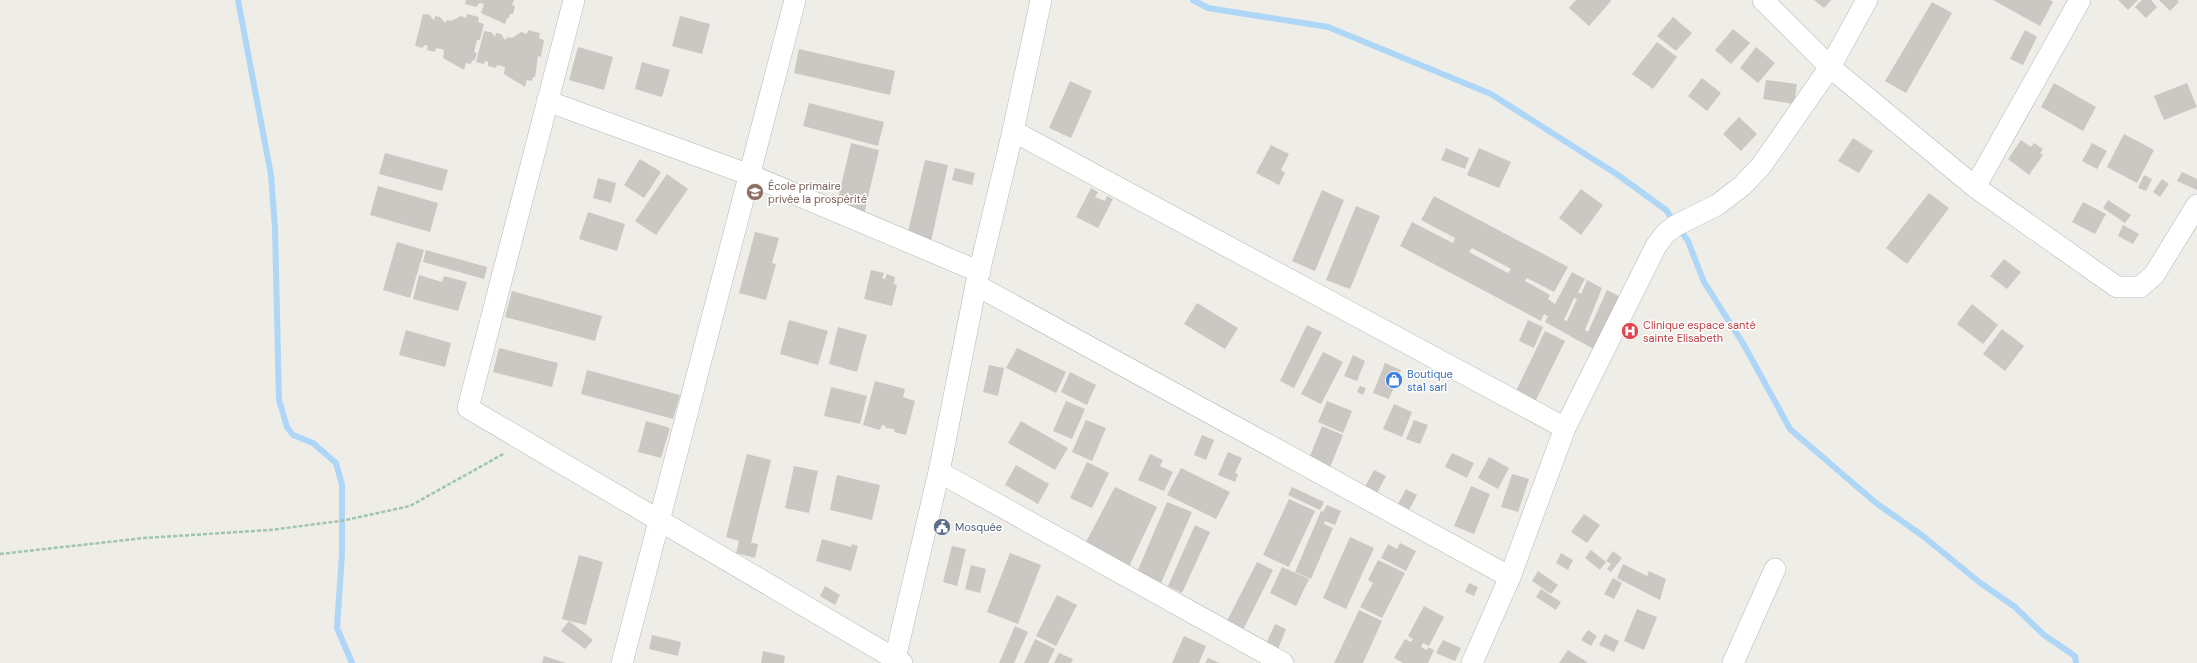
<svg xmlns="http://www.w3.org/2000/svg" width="2197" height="663" viewBox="0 0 2197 663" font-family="'DM Sans',sans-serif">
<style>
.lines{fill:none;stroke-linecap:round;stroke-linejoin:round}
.stream{stroke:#aed6f7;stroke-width:6}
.building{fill:#cbc8c4;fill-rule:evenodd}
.street-casing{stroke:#b4b6ba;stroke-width:22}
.path{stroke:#9fc5ab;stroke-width:2.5;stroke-dasharray:4 2;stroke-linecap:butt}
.street{stroke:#fff;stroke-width:21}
.labels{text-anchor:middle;stroke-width:3;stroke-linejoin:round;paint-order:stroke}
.education-label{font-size:11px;fill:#785e54;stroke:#fff;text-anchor:start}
.health-label{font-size:11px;fill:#be3a42;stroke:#fff;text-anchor:start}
.shop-label{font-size:11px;fill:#366cbe;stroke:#fff;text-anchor:start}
.service-label{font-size:11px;fill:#4e5e75;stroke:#fff;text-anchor:start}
</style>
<rect width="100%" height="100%" fill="#efede7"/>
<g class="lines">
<g class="stream">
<polyline points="238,0 271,175 275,228 279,400 287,427 293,435 313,443 336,463 342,485 342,554 337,628 352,663"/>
<polyline points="1193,0 1208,8 1328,27 1491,94 1618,175 1666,210 1688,241 1704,282 1744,345 1790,429 1876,503 1923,536 1979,582 2015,607 2044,635 2075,656 2076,663"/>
</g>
</g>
<g class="building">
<polygon points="466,0 514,0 512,5 515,6 513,14 510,14 509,18 507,18 505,24 481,13 484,4 480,3 476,7 465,4"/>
<polygon points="1576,0 1611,0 1611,1 1589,26 1569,8"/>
<polygon points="1814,0 1831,0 1824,8"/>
<polygon points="1993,0 2050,0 2053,2 2040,26"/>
<polygon points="2118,0 2138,0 2128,10"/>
<polygon points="2142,0 2151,0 2157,7 2146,18 2135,7"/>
<polygon points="2159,0 2177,0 2179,2 2170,11"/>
<polygon points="1932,2 1952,13 1906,93 1885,81"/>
<polygon points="423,14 430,15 434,21 435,16 440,17 445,23 447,20 451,21 461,16 466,18 467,14 479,17 478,22 484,24 480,40 477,40 474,52 477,53 474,61 472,60 471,64 466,63 464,70 443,58 444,50 436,48 435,52 427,50 428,46 424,45 423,48 415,46"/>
<polygon points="680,16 710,24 702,54 672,46"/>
<polygon points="1673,17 1692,33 1676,51 1657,36"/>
<polygon points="1733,29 1750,43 1731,64 1715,50"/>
<polygon points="528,30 540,33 539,38 544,40 541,57 538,56 535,77 533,77 532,81 527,80 525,87 504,74 505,67 497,65 496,68 488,66 488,62 485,61 484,64 476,62 484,31 491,32 495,37 496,33 501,34 505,40 508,37 512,38 521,32 527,34"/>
<polygon points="2025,30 2037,37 2023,65 2010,59"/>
<polygon points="1657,42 1677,57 1653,89 1632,74"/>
<polygon points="578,47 613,57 604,90 569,80"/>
<polygon points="1756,47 1775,63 1758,83 1740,68"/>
<polygon points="799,49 895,71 890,95 794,73"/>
<polygon points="642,62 670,70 662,97 635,89"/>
<polygon points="1702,78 1721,93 1707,111 1688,96"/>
<polygon points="1766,80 1797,84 1794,104 1763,99"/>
<polygon points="1070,81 1092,91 1071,138 1049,128"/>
<polygon points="2054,83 2096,107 2083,131 2041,107"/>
<polygon points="2187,83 2197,107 2164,120 2154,96"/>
<polygon points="809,103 884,122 878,146 803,126"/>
<polygon points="1739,117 1757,134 1741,151 1723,134"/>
<polygon points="2124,134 2154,150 2137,183 2107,167"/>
<polygon points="1853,138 1873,151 1859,173 1838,161"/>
<polygon points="2021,140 2031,147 2034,143 2043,149 2040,153 2043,155 2029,175 2008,159"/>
<polygon points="851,143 879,150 863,219 835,212"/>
<polygon points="2092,143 2107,151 2097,169 2082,161"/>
<polygon points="1271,145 1289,154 1281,170 1285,173 1279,185 1256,173"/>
<polygon points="1446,148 1469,158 1465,169 1441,160"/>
<polygon points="1479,148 1511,162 1499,188 1467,175"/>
<polygon points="385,153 448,170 442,191 379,174"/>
<polygon points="640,159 661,172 644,198 624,185"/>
<polygon points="925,160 948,165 930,246 906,240"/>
<polygon points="955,168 975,173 972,185 952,180"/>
<polygon points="2182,172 2197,179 2197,190 2177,181"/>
<polygon points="667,174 688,189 656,235 635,221"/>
<polygon points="2144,175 2152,179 2146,191 2138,188"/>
<polygon points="598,178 616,183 611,203 593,198"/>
<polygon points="2162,179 2169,184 2160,197 2153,192"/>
<polygon points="378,186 438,203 430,232 370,215"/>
<polygon points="1091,188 1098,192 1095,197 1105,201 1107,196 1113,199 1098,228 1076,217"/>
<polygon points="1581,189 1603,205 1581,235 1559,218"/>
<polygon points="1322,190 1344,200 1315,271 1292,261"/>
<polygon points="1929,193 1949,208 1907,264 1886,248"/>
<path d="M1434 196 1568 267 1554 292 1527 278 1525 281 1550 295 1548 299 1555 304 1572 272 1585 279 1578 292 1581 294 1587 280 1602 288 1585 330 1588 332 1607 290 1619 296 1597 351 1545 322 1548 316 1544 314 1541 321 1400 246 1412 222 1453 243 1455 238 1421 220ZM1472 248 1511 269 1508 273 1469 252ZM1574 298 1577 299 1567 321 1564 320Z"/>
<polygon points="2108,200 2131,215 2125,223 2103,208"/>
<polygon points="2083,202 2106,214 2095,234 2072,222"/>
<polygon points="1356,206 1380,216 1350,289 1326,280"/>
<polygon points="588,212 625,224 617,251 579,239"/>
<polygon points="2123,225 2139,234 2133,244 2118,236"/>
<polygon points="755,232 779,238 772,263 776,264 766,300 739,293"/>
<polygon points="397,242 424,250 410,298 383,290"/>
<polygon points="426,250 487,267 484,279 423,262"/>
<polygon points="2004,259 2021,272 2007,289 1990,276"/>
<polygon points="871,270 884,273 882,278 885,279 887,274 895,277 894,284 897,285 892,306 864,299"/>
<polygon points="419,275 442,282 444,276 467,282 458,311 413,299"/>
<polygon points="512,291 602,316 595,341 505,317"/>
<polygon points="1197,303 1238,328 1225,349 1184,324"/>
<polygon points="1972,304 1998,325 1983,344 1957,324"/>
<polygon points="789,320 828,331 818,365 780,354"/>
<polygon points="1528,320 1543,327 1534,348 1519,341"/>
<polygon points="1307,325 1322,332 1294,388 1280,381"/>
<polygon points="838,327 867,335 857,372 829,364"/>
<polygon points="2002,329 2024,346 2005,371 1983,354"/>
<polygon points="406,330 451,343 445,367 399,355"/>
<polygon points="1545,331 1565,341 1533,406 1513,397"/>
<polygon points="499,348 558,363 552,387 493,372"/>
<polygon points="1017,348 1066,372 1056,393 1006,368"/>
<polygon points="1323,352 1343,362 1321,404 1301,394"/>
<polygon points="1353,355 1365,361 1357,381 1344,376"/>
<polygon points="1385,363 1401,370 1389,399 1373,393"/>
<polygon points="989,365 1004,368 998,396 983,392"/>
<polygon points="587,370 680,395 673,419 581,394"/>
<polygon points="1070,372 1096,385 1087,405 1061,392"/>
<polygon points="875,381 905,389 903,397 915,401 906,435 894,432 894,429 885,428 886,426 882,425 880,430 863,425"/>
<polygon points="1360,386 1366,388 1363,395 1357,392"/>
<polygon points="831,387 867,396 860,424 824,416"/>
<polygon points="1066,401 1085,409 1072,439 1053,431"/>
<polygon points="1327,401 1352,411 1343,433 1318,422"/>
<polygon points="1394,404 1412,412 1402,437 1383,429"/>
<polygon points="1086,420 1106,428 1092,461 1072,452"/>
<polygon points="1414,420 1428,425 1420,444 1406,439"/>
<polygon points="646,421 670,428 661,458 638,452"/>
<polygon points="1021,421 1068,448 1055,470 1008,443"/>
<polygon points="1322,426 1343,435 1329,470 1308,461"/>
<polygon points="1202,435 1214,440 1206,460 1194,455"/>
<polygon points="1228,452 1242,458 1235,473 1238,474 1235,482 1218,475"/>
<polygon points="1452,453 1474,463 1467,478 1445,467"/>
<polygon points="747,454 771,460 751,543 758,544 755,558 736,553 739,541 726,537"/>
<polygon points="1150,454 1163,460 1160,466 1173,472 1164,491 1138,480"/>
<polygon points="1489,457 1509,468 1498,489 1478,478"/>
<polygon points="1087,462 1109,473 1092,508 1070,498"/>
<polygon points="1016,465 1049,484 1038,504 1005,485"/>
<polygon points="794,466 818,471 809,513 785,508"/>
<polygon points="1181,468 1230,492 1216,519 1167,495"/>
<polygon points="1374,470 1386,476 1377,493 1365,487"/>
<polygon points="1512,474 1529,479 1518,512 1501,507"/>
<polygon points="837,475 880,485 872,520 830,510"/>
<polygon points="1471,486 1490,494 1474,534 1454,526"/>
<polygon points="1115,487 1157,507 1126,573 1086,542"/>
<polygon points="1292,487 1324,502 1320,510 1288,495"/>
<polygon points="1406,489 1417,495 1408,512 1397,506"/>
<polygon points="1289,499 1315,511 1289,567 1263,555"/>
<polygon points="1167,502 1192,512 1161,583 1137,572"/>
<polygon points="1327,505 1341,511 1335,525 1325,521 1324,524 1333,528 1311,579 1295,572 1321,511 1323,512"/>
<polygon points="1584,514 1600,525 1587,543 1571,532"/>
<polygon points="1195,525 1210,532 1182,593 1168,586"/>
<polygon points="1350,537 1374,548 1346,609 1323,598"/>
<polygon points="822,539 851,547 852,544 858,546 851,571 816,561"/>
<polygon points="1400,543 1416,551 1406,571 1381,558 1388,544 1397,549"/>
<polygon points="952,546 966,549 957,586 943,582"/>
<polygon points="1591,550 1606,562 1600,570 1585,558"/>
<polygon points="1613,551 1622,558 1611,572 1607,569 1611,564 1606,561"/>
<polygon points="1010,553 1041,565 1018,624 987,612"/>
<polygon points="1561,553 1573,560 1568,570 1556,563"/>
<polygon points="579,555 603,562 586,625 562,619"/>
<polygon points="1378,560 1405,573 1382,618 1360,607 1373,583 1368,580"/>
<polygon points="1257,562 1273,570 1242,632 1226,623"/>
<polygon points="1623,564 1647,576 1649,571 1666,579 1660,600 1617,578"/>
<polygon points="971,565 986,569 980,593 965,589"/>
<polygon points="1282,567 1309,579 1296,606 1270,593"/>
<polygon points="1538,571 1558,585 1551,594 1532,581"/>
<polygon points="1613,578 1622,583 1614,599 1604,594"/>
<polygon points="1469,583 1478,587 1474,596 1465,592"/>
<polygon points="825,586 840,595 835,605 820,596"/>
<polygon points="1541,589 1561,602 1556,610 1536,597"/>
<polygon points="1057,595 1077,605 1056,646 1036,636"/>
<polygon points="1424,606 1444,617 1429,646 1423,643 1421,647 1427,650 1428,647 1434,650 1428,663 1403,663 1394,658 1405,639 1411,642 1413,639 1408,636"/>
<polygon points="1637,609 1657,617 1644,650 1624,641"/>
<polygon points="1359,610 1382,621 1363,663 1334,663"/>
<polygon points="569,621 593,640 585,649 561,631"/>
<polygon points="1275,624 1286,629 1278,649 1266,644"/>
<polygon points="1015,626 1028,632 1014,663 999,663"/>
<polygon points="1588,630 1597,636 1591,646 1581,640"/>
<polygon points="1605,634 1619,641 1614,652 1599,645"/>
<polygon points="652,635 681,642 678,656 649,649"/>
<polygon points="1184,636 1206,646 1199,663 1172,663"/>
<polygon points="1035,639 1055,649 1048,663 1024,663"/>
<polygon points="1443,640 1461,648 1455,661 1436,653"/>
<polygon points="1568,650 1587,662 1587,663 1559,663"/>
<polygon points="763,651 785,656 784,663 761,663"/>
<polygon points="1059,653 1073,659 1071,663 1054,663"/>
<polygon points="544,656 566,663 542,663"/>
<polygon points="1208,658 1220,663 1205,663"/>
</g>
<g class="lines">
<defs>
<g id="street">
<polyline points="574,0 468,408 902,663"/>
<polyline points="1763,0 1830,67 1975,187 2117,287 2140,287 2154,275 2197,205"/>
<polyline points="547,101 750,175 980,272"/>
<polyline points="1013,131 1565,428"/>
<polyline points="1975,187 2080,0"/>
<polyline points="976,285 1510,577"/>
<polyline points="939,472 1283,663"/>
<polyline points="622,663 795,0"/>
<polyline points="894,663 939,472 976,285 1013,131 1041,0"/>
<polyline points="1472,663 1510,577 1565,428 1656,246 1665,234 1675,226 1717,205 1742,186 1761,166 1830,67 1867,0"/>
<polyline points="1733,663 1775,569"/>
</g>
</defs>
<use href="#street" class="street-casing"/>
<polyline class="path" points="0,554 144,538 270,530 341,521 410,506 505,453"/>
<use href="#street" class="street"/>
</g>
<defs>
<symbol id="school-disc" viewBox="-11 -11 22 22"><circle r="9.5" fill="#8d6e63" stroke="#fff"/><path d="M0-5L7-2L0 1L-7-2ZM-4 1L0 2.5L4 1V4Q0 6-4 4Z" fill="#fff"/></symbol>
<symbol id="hospital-disc" viewBox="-11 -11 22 22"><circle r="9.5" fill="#e0444e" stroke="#fff"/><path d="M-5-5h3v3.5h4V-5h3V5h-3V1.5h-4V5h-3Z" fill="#fff"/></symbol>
<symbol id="shop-disc" viewBox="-11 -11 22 22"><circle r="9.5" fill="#3f7fe0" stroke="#fff"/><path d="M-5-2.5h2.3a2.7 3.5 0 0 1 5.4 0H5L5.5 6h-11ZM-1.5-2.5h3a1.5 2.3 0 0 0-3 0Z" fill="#fff"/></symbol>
<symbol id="civic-disc" viewBox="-11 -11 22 22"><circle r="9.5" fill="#5c6f8a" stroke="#fff"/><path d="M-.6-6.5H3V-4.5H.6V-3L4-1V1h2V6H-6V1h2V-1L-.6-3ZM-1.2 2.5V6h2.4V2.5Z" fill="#fff"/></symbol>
</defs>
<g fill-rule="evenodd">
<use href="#school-disc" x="745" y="182" width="20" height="20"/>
<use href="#hospital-disc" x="1620" y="321" width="20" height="20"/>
<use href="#shop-disc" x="1384" y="370" width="20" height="20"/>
<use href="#civic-disc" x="932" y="517" width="20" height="20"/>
</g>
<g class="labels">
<g class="education-label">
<text x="768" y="190">École primaire<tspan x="768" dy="13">privée la prospérité</tspan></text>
</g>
<g class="health-label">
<text x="1643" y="329">Clinique espace santé<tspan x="1643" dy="13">sainte Elisabeth</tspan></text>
</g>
<g class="shop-label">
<text x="1407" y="378">Boutique<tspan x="1407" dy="13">sta1 sarl</tspan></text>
</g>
<g class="service-label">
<text x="955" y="531">Mosquée</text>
</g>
</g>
</svg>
